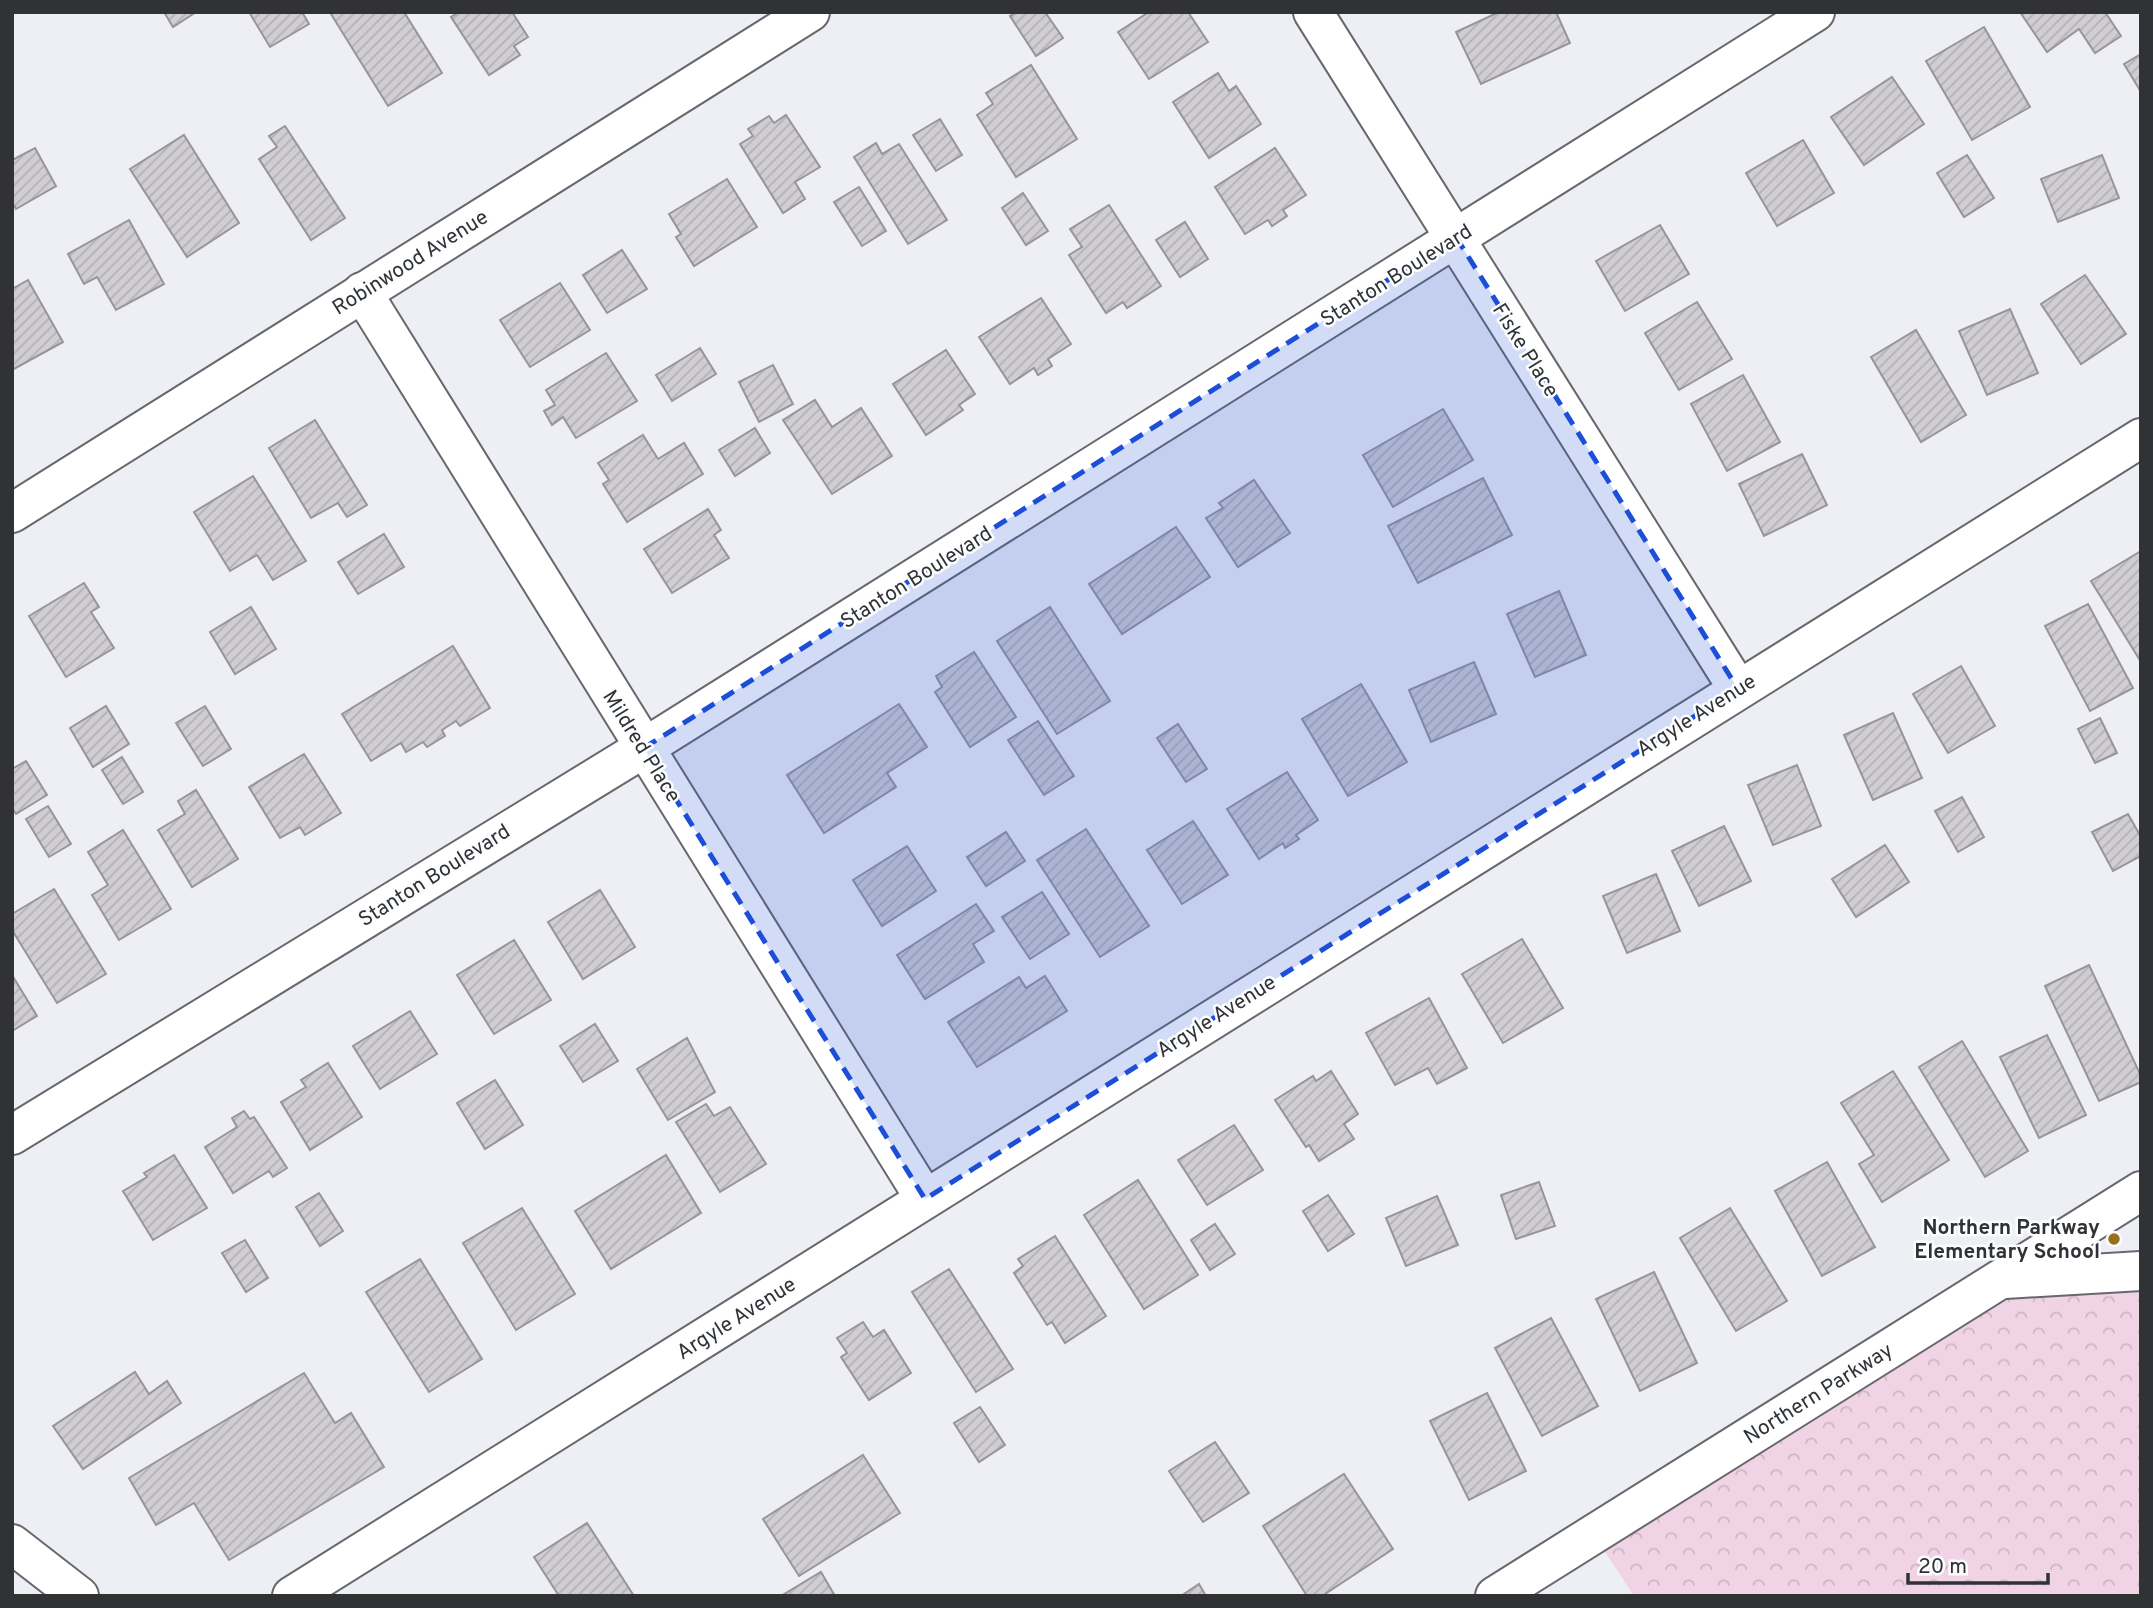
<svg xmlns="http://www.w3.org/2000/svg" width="2153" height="1608" viewBox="0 0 2153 1608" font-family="Overpass,sans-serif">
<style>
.park{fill:url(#park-crowns)}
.building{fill:url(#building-hatch);stroke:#97959a;stroke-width:2}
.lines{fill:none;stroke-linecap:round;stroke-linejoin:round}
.minor-casing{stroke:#67686d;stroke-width:42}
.primary-casing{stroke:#67686d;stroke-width:42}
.minor{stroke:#fff;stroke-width:38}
.primary{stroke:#fff;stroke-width:38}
.marked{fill:#1d4ed8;fill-opacity:0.2;stroke:#1d4ed8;stroke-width:5;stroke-dasharray:14 9;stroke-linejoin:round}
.poi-dot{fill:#98701c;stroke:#fcfdff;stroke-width:2.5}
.labels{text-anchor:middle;stroke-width:5;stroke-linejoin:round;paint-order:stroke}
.street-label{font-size:21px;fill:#313234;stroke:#fcfdff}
.poi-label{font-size:21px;font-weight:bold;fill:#313234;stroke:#fcfdff;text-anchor:end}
</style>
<defs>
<pattern id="park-crowns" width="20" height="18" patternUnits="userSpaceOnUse" patternTransform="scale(1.75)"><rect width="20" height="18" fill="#f0d3e4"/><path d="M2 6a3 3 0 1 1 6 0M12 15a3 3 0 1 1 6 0" fill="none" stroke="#ceb6c4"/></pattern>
<pattern id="building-hatch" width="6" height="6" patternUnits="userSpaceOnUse" patternTransform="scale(1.75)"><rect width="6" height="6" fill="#d1ced3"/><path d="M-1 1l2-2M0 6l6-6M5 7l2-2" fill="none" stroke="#b4b1b6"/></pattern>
</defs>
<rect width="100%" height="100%" fill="#eeeff5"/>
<polygon class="park" points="2141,1278 2141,1596 1634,1596 1598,1541 2024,1286"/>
<g class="building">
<polygon points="164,12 196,12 173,27"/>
<polygon points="249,12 302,12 309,24 270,47"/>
<polygon points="334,12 404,12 442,73 388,106 331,14"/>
<polygon points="459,12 512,12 528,37 514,46 520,55 489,75 451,17"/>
<polygon points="1016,12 1045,12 1063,38 1036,56 1010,16"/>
<polygon points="1149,12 1188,12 1208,42 1149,79 1118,32"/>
<polygon points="1499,12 1556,12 1570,43 1481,84 1456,32"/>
<polygon points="2020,12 2105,12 2121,36 2095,53 2079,29 2047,52"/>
<polygon points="1984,27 2030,107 1972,140 1926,61"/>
<polygon points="2141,54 2141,92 2124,64"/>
<polygon points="1031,65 1077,139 1016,177 977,115 993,104 986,93"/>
<polygon points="1218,73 1229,91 1236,86 1261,124 1209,158 1173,102"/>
<polygon points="1892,77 1924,124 1864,165 1831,117"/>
<polygon points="786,115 820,167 795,182 805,199 783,213 740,144 753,136 748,129 769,116 774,123"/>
<polygon points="940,119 962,155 936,171 913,135"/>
<polygon points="285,126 345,218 311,240 259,159 277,147 269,136"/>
<polygon points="184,135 239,223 187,257 130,169"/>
<polygon points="1803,140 1834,193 1777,226 1746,173"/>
<polygon points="876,143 882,154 899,144 947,220 908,244 854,157"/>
<polygon points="35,148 56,186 16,209 12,202 12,160"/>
<polygon points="1275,148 1306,195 1283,210 1287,216 1272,226 1268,220 1245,234 1215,187"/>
<polygon points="1967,155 1994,198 1964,217 1937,173"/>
<polygon points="2102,155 2119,198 2058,222 2041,179"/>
<polygon points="727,179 757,227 694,266 676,237 681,234 669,214"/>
<polygon points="859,187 886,231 862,246 834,202"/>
<polygon points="1023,193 1048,231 1026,245 1002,208"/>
<polygon points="1109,205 1161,286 1127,308 1123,302 1106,313 1069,255 1082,247 1070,229"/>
<polygon points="129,220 164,284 116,310 97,277 84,284 68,254"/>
<polygon points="1185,222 1208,259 1180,277 1156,240"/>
<polygon points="1660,225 1689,274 1625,311 1596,261"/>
<polygon points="622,250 647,289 607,313 583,275"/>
<polygon points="2085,275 2126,334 2081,364 2041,304"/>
<polygon points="28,280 63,342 12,370 12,289"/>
<polygon points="560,283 590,330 530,367 500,320"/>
<polygon points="1041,298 1071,344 1048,359 1052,366 1038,375 1034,368 1010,384 979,337"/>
<polygon points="1697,302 1732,359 1679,390 1645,333"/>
<polygon points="2010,309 2038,373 1987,395 1959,331"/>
<polygon points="1916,330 1966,415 1921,442 1871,357"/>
<polygon points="700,348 716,374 672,401 656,375"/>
<polygon points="946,350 975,394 959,405 963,410 926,435 893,384"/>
<polygon points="606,353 637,401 576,438 563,417 552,425 544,411 555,405 546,390"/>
<polygon points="773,365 793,404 759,422 739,382"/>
<polygon points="1743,375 1780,442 1727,471 1691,404"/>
<polygon points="815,400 832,427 861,408 892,456 832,494 783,420"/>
<polygon points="1443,409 1473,460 1393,507 1363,455"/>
<polygon points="315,420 367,505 347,517 338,503 311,518 269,448"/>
<polygon points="755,428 770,453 735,476 719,450"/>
<polygon points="643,435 658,459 684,443 703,474 627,522 603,484 609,480 598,463"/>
<polygon points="1802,454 1827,505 1764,536 1739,484"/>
<polygon points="253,476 306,561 273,580 257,555 230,571 194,512"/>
<polygon points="1483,478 1512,535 1418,583 1388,526"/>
<polygon points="1254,480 1290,533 1238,567 1206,518 1223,508 1219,503"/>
<polygon points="708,509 721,530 714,535 729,558 672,593 644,549"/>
<polygon points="1176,527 1210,577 1122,634 1089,584"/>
<polygon points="384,534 404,567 358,594 338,562"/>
<polygon points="2141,551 2141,662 2091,581"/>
<polygon points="84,583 99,607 91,612 114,648 66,677 29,616"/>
<polygon points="1559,591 1586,655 1535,677 1507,614"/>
<polygon points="2088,604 2133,688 2090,711 2045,626"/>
<polygon points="251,607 276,649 235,674 210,632"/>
<polygon points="1050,607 1110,701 1057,734 997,641"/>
<polygon points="453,646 490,708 460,726 456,721 442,730 445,736 427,747 423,742 406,752 401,743 371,761 342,714"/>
<polygon points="974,652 1016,717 970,747 935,692 942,687 936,676"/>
<polygon points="1474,662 1496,714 1431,742 1409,690"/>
<polygon points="1961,666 1995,726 1948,753 1913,694"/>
<polygon points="1361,684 1407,762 1348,796 1302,719"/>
<polygon points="899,704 927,747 887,773 896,787 824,833 787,775"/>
<polygon points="106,706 129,744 93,767 70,728"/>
<polygon points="205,706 231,749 203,766 176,723"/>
<polygon points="1893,713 1922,778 1873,800 1844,735"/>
<polygon points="2100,718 2117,753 2095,763 2078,729"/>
<polygon points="1038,721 1074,776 1044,795 1008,740"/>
<polygon points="1178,724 1207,769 1186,782 1157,738"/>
<polygon points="304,754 341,813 305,835 300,827 280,838 249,787"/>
<polygon points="122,757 143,792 123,804 102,770"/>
<polygon points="26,761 47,795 16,814 12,808 12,769"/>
<polygon points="1797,765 1821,826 1773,845 1748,785"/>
<polygon points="1287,772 1318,820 1296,835 1299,839 1285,848 1283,843 1259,859 1227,809"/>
<polygon points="196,790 238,859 192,887 158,830 185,814 178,801"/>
<polygon points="1962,797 1984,837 1958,852 1935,811"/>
<polygon points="48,806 71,844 49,857 26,819"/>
<polygon points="2128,814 2141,837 2141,856 2113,871 2092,832"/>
<polygon points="1193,821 1228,875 1182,904 1147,850"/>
<polygon points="1724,826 1751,881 1699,906 1672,851"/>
<polygon points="1086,829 1149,926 1100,957 1037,860"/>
<polygon points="123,830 171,909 119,940 92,895 108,885 88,852"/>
<polygon points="1006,832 1025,861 986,886 967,857"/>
<polygon points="1885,845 1909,882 1856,917 1832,879"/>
<polygon points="907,846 936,891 882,926 853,880"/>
<polygon points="1656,874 1680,931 1627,953 1603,896"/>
<polygon points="54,889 106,974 57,1003 12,930 12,914"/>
<polygon points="600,890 635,947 583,979 548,922"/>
<polygon points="1042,892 1069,934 1030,959 1002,917"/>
<polygon points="976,904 994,931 973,944 984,962 925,999 897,955"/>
<polygon points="1522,939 1563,1008 1503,1043 1462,974"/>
<polygon points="514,940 551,1000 494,1034 457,975"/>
<polygon points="2089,965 2141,1076 2141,1082 2099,1101 2045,986"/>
<polygon points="12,975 37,1016 12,1031"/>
<polygon points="1045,976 1067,1011 977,1067 948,1022 1019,977 1026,988"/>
<polygon points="1429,998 1467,1068 1437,1084 1428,1068 1395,1085 1366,1033"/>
<polygon points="410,1011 437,1054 380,1089 353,1046"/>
<polygon points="595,1024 618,1061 583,1082 560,1046"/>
<polygon points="2047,1035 2086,1115 2039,1138 2000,1057"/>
<polygon points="687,1038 715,1092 668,1120 637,1069"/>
<polygon points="1962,1041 2028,1151 1985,1177 1919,1067"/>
<polygon points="328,1063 362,1117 310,1150 281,1102 306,1087 301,1080"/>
<polygon points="1331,1071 1358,1114 1344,1124 1354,1139 1319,1161 1309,1145 1306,1147 1275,1100 1313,1076 1316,1081"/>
<polygon points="1893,1071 1949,1160 1882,1202 1859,1164 1874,1155 1841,1103"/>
<polygon points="495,1080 523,1125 485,1149 457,1103"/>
<polygon points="706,1104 714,1116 730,1107 766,1164 720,1192 676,1122"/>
<polygon points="244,1111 250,1119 254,1117 287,1168 273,1177 269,1171 233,1193 205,1147 237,1127 232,1118"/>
<polygon points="1234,1125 1263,1170 1207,1205 1178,1160"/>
<polygon points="174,1155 207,1208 153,1240 123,1191 147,1177 144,1173"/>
<polygon points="666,1155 701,1213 611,1269 575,1211"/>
<polygon points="1827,1162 1875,1247 1822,1276 1775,1191"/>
<polygon points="1138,1180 1198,1275 1144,1309 1084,1215"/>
<polygon points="1539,1182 1555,1226 1516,1239 1501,1195"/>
<polygon points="319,1193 343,1231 320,1246 296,1207"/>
<polygon points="1328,1195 1354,1234 1328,1251 1303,1211"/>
<polygon points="1437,1196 1458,1245 1406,1266 1386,1218"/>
<polygon points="522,1208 575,1294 516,1330 463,1243"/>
<polygon points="1730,1208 1787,1301 1736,1331 1680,1238"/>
<polygon points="1215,1224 1235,1254 1210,1270 1191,1240"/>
<polygon points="1055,1236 1106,1316 1065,1343 1052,1322 1047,1325 1014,1273 1023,1266 1018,1259"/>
<polygon points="245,1240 268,1278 246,1292 222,1253"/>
<polygon points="420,1259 482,1359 429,1392 366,1292"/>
<polygon points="949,1269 1013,1369 976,1392 912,1292"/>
<polygon points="1654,1272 1697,1363 1640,1391 1596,1299"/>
<polygon points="1551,1318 1598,1406 1542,1436 1495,1348"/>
<polygon points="863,1322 873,1337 884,1330 911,1373 869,1400 841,1357 847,1353 837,1338"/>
<polygon points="135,1372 149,1394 167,1381 181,1403 83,1469 53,1426"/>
<polygon points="304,1373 335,1423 351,1413 384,1467 229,1560 194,1503 156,1525 129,1478"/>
<polygon points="1487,1393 1526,1471 1469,1500 1430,1421"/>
<polygon points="980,1407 1005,1445 979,1462 954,1423"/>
<polygon points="1215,1442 1249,1493 1203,1522 1169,1471"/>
<polygon points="863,1455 900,1513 799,1576 763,1519"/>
<polygon points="1344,1474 1393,1549 1322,1596 1307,1596 1263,1526"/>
<polygon points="587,1523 634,1596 559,1596 534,1557"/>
<polygon points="821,1572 835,1596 781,1596"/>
<polygon points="1199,1584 1206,1596 1181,1596"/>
</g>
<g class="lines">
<defs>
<g id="minor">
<polyline points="1313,12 1738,689"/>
<polyline points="362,292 925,1199"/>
<polyline points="12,513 810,12"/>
<polyline points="12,1135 644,748 1815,12"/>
<polyline points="2005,1279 2141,1271"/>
<polyline points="292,1596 2141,438"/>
<polyline points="1495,1596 2141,1191"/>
</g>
<polyline id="primary" points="12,1544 79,1596"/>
</defs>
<use href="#minor" class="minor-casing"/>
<use href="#primary" class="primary-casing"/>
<use href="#minor" class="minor"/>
<use href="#primary" class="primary"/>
</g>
<path class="marked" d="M1456 237 1738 689 925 1199 644 748Z"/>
<circle class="poi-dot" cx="2114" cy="1239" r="7"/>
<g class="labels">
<g class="street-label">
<text transform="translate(410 262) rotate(-32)" y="7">Robinwood Avenue</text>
<text transform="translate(1396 275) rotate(-32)" y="7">Stanton Boulevard</text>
<text transform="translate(1526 350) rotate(58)" y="7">Fiske Place</text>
<text transform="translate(916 577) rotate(-32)" y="7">Stanton Boulevard</text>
<text transform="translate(1696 715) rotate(-32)" y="7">Argyle Avenue</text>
<text transform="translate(642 746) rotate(58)" y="7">Mildred Place</text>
<text transform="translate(434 875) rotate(-32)" y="7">Stanton Boulevard</text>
<text transform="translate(1216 1016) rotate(-32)" y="7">Argyle Avenue</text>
<text transform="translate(736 1318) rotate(-32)" y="7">Argyle Avenue</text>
<text transform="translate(1818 1393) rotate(-32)" y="7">Northern Parkway</text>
</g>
<g class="poi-label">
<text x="2100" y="1234">Northern Parkway<tspan x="2100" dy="24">Elementary School</tspan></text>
</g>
</g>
<rect width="2153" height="1608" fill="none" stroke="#313234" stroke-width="28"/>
<path d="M1908 1573v10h140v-10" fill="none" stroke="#313234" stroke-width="3.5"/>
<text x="1918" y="1573" font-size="21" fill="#313234" stroke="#fcfdff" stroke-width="5" paint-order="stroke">20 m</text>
</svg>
